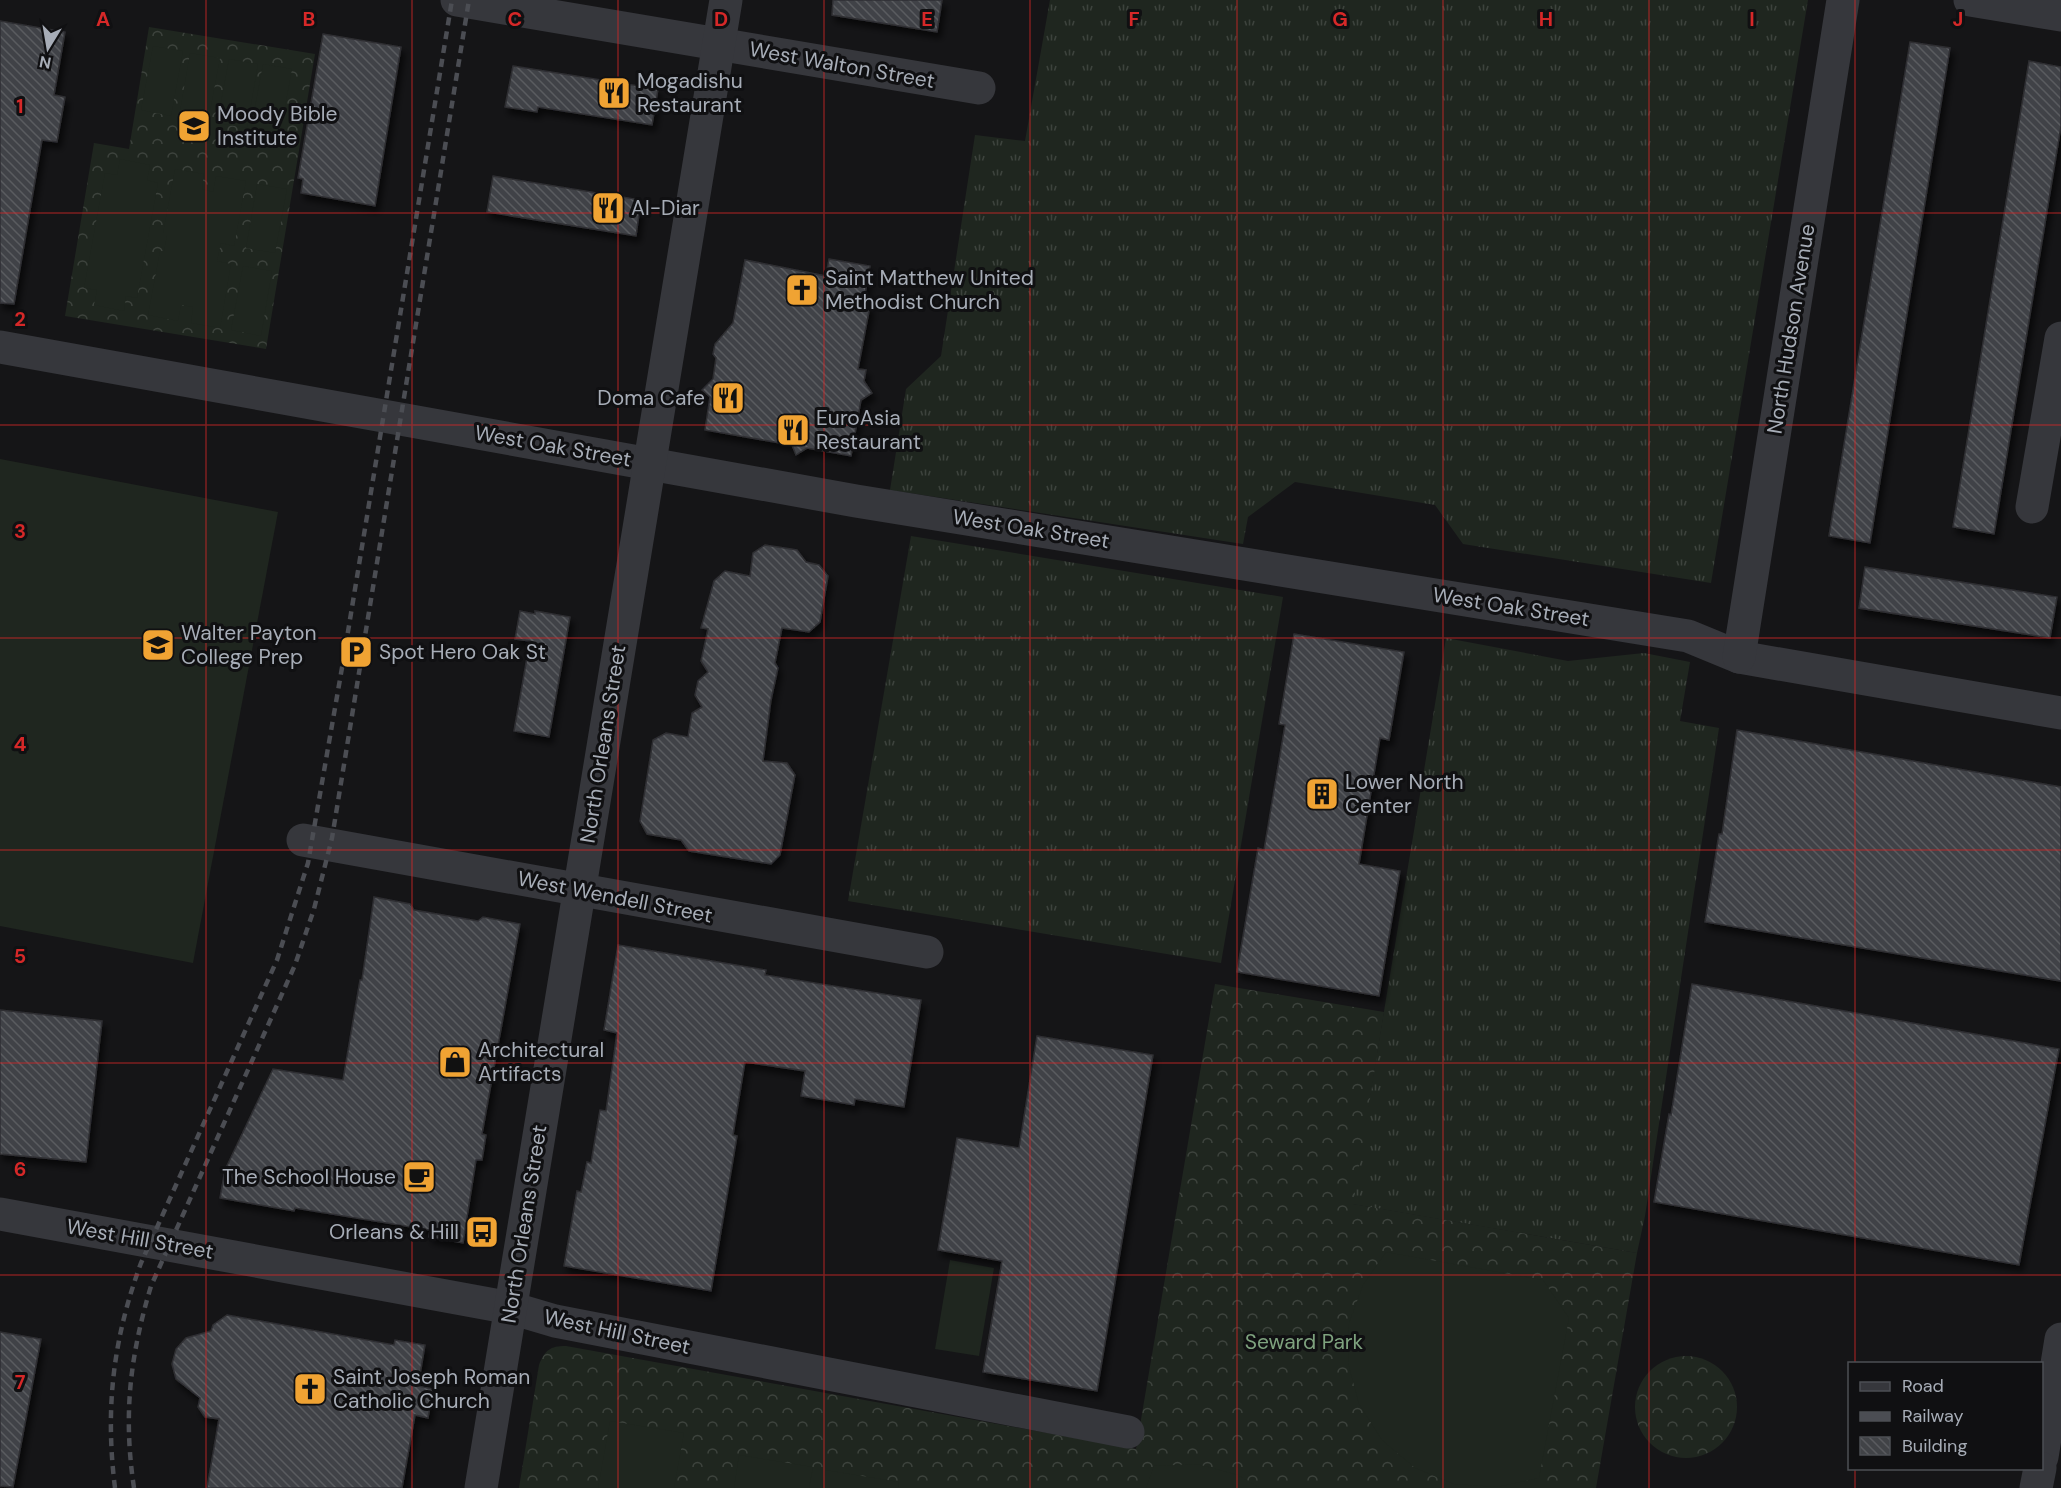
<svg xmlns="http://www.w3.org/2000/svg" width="2061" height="1488" viewBox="0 0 2061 1488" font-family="'DM Sans',sans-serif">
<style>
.grass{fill:url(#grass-tufts)}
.forest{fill:url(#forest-crowns)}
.garden{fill:#1f261f}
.building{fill:url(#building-back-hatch);stroke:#2f2f33;stroke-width:1.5;filter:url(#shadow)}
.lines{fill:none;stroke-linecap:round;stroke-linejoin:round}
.minor{stroke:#36373c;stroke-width:33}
.rail{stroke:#4b4d53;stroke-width:4.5;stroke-dasharray:8 6;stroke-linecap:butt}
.grid{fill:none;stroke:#d62828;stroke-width:1.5;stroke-opacity:0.55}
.labels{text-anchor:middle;stroke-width:6;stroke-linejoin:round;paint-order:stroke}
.street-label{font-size:21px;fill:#a7adb7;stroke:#101012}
.poi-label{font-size:21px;fill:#a7adb7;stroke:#101012;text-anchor:start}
.park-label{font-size:21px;fill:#7ea27e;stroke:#101012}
.grid-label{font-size:20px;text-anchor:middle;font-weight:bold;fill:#d62828;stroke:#101012;stroke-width:6;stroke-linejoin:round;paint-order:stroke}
</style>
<defs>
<pattern id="grass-tufts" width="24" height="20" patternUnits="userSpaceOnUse" patternTransform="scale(1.5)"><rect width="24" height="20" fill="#1f261f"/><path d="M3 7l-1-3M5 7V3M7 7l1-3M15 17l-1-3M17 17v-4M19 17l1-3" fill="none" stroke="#3d433d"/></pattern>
<pattern id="forest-crowns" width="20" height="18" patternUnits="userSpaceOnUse" patternTransform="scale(1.5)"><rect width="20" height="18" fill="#1f261f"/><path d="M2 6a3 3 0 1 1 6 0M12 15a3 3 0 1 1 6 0" fill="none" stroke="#3d433d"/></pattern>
<pattern id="building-back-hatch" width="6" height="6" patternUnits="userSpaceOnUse" patternTransform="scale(1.5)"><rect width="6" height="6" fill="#414347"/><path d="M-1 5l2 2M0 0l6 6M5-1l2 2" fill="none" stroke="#5a5b5f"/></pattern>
<filter id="shadow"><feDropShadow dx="3.5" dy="6" stdDeviation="3" flood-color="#0009"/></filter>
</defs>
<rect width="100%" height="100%" fill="#151517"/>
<g class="grass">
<polygon points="1050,0 1808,0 1711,583 1463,544 1435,505 1295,482 1248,517 1243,544 890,490 906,389 941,356 975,135 1025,141"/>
<polygon points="911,536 1283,597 1221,963 848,901"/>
<polygon points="1446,638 1568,661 1644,653 1690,662 1680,721 1719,728 1645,1216 1637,1253 1352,1204"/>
</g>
<g class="forest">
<polygon points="149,27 315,54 266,349 65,316 94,143 129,149"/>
<path d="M1215 984 1384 1012 1353 1204 1637 1253 1596 1488H519L539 1365C545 1350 550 1346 566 1346L1136 1449Z"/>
<circle cx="1686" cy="1407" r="51"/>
</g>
<g class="garden">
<polygon points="153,46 183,51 171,116 141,110"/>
<polygon points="190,53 220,58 208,122 179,117"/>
<polygon points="229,59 258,64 247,128 217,123"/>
<polygon points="263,64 292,69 280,134 251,128"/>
<polygon points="120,159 150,165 147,180 158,183 137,298 126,296 124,311 94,305 97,290 84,288 105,173 117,175"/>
<polygon points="175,169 204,174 202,189 213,192 216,176 246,181 234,246 221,243 217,261 231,264 220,328 191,323 193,307 181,305 178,321 148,315 160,251 164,251 167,235 163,233"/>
<polygon points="257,184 287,189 275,253 246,248"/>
<polygon points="243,266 272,271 261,336 231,330"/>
<polygon points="0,459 278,512 193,963 0,926"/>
<polygon points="1386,1252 1543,1280 1569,1318 1539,1478 1497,1487 1454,1484 1415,1468 1382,1440 1359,1404 1348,1363 1349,1323 1363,1285"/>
<polygon points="950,1260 994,1268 979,1356 935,1349"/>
<polygon points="610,1421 684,1433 674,1488 598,1488"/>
<polygon points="739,1455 813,1467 809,1488 734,1488"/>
<polygon points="1197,1464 1238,1475 1260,1488 1146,1488 1154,1466"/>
<polygon points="825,1470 899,1482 898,1488 822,1488"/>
</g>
<g class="building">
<polygon points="833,0 942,0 937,32 832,15"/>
<polygon points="0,21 65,32 54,95 65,97 57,142 42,140 14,304 0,303"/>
<polygon points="323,34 401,47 375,206 301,193 303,179 298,178"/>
<polygon points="1910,42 1950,48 1870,543 1829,536"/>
<polygon points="2029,61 2061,67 2061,126 1994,534 1953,527"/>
<polygon points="513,66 658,89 652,125 538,107 537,112 505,107"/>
<polygon points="493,176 641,200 636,236 487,212"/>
<polygon points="829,259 870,266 863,305 870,306 858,369 866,370 864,381 872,393 861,400 851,456 807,448 796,455 792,445 705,430 710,397 702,390 713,379 716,358 713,354 715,344 733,323 745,260 826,276"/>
<polygon points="765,545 797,550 806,562 819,565 828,576 820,622 809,632 782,628 775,663 778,668 771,700 763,761 787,763 795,775 780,855 771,864 689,851 681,840 647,834 640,821 653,740 666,733 688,737 692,713 702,707 695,695 698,681 708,672 701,661 708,629 701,628 714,581 725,571 750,576 753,553"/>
<polygon points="1865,567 2057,597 2050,638 1859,608"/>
<polygon points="520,611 535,614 535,611 570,617 549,737 514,731 530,641 515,639"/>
<polygon points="1294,634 1404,652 1389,740 1380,738 1359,864 1400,871 1379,996 1237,972 1258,848 1264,850 1285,725 1279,724"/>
<polygon points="1737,730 2061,787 2061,981 1705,922 1719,834 1722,834"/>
<polygon points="374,897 410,904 414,910 478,921 483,917 520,924 482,1134 486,1135 482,1160 476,1160 463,1243 429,1237 430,1230 295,1208 294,1211 220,1198 225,1170 273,1069 343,1080 360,980 362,980"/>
<polygon points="618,945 766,970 765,975 921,1000 904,1107 855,1099 854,1105 801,1096 805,1071 745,1062 733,1135 737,1136 711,1291 564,1266 577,1191 581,1192 587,1162 591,1163 600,1110 606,1111 617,1033 604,1030"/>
<polygon points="1692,984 2059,1049 2019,1265 1654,1202 1669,1114 1671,1115"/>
<polygon points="0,1010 102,1021 86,1162 0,1154"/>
<polygon points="1037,1036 1153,1055 1097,1391 983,1372 1002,1261 938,1250 957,1138 1019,1148"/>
<polygon points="227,1315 394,1345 395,1340 425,1345 418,1386 433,1389 428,1418 415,1415 402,1488 207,1488 219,1419 205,1417 198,1407 200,1398 176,1379 172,1364 176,1349 186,1338 211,1331 213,1325"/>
<polygon points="0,1332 41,1339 13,1487 0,1486"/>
</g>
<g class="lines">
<g class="minor">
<polyline points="457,0 979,88"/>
<polyline points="1970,0 2061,15"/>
<polyline points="0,347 856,501 1688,636 1739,657 2061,713"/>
<polyline points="2032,507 2061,338"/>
<polyline points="1739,657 1843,0"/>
<polyline points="303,840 927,952"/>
<polyline points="0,1214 511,1308 555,1321 1128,1432"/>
<polyline points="2042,1457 2061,1339"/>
<polyline points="481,1488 726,0"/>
<polyline points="2036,1488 2040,1468"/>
</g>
<g class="rail">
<path d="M115 1488C105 1408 113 1339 141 1263L277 960 308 863 343 662 452 0"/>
<path d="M134 1488C123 1415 130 1356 151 1286L295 965 314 909 332 838 469 0"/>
</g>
</g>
<path class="grid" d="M206 0V1488M412 0V1488M618 0V1488M824 0V1488M1030 0V1488M1237 0V1488M1443 0V1488M1649 0V1488M1855 0V1364M0 213H2061M0 425H2061M0 638H2061M0 850H2061M0 1063H2061M0 1275H2061M1855 1468V1488"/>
<defs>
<symbol id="restaurant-square" viewBox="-11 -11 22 22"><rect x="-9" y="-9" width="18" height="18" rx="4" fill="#f0a333" stroke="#101012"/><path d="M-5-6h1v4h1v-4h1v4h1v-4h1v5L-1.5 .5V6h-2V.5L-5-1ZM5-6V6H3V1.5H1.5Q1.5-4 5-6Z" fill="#111"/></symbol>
<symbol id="university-square" viewBox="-11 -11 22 22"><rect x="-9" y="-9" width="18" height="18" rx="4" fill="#f0a333" stroke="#101012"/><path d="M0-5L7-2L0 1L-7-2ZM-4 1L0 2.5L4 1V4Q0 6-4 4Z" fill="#111"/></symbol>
<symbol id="church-square" viewBox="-11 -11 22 22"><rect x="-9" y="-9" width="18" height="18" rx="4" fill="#f0a333" stroke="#101012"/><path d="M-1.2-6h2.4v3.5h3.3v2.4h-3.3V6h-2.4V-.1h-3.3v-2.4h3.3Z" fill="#111"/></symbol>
<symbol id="school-square" viewBox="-11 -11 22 22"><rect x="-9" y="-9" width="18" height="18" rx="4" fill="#f0a333" stroke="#101012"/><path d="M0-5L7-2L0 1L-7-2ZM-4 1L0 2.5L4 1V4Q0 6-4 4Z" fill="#111"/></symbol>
<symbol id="parking-square" viewBox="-11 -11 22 22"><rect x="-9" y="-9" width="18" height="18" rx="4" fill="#f0a333" stroke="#101012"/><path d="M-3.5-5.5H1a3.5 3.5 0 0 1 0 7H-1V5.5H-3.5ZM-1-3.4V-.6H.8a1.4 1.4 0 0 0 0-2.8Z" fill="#111"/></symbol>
<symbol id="building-square" viewBox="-11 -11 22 22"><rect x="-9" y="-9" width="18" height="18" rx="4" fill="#f0a333" stroke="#101012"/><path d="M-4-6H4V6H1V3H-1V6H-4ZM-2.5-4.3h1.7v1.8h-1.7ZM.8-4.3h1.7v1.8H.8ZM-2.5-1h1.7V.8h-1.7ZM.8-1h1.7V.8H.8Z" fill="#111"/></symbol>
<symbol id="shop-square" viewBox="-11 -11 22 22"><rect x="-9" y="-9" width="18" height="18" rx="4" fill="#f0a333" stroke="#101012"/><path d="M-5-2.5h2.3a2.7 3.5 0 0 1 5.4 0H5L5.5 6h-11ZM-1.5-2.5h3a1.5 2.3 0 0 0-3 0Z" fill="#111"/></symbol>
<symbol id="cafe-square" viewBox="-11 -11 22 22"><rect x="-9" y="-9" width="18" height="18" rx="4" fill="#f0a333" stroke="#101012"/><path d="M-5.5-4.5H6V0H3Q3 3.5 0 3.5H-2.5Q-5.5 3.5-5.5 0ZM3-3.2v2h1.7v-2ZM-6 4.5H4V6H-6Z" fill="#111"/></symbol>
<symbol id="bus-square" viewBox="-11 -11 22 22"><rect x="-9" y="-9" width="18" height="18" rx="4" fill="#f0a333" stroke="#101012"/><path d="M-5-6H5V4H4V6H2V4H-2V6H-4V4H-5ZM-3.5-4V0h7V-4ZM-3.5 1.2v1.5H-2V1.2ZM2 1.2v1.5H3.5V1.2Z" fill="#111"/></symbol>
</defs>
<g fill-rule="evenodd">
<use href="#restaurant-square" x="595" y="74" width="38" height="38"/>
<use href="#university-square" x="175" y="107" width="38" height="38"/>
<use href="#restaurant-square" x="589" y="189" width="38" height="38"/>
<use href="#church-square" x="783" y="271" width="38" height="38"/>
<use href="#restaurant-square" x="709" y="379" width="38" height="38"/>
<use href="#restaurant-square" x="774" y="411" width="38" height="38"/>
<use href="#school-square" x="139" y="626" width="38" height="38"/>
<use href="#parking-square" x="337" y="633" width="38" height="38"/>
<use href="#building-square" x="1303" y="775" width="38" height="38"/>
<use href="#shop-square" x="436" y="1043" width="38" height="38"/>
<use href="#cafe-square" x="400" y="1158" width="38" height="38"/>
<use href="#bus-square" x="463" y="1213" width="38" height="38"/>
<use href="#church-square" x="291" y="1370" width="38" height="38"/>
</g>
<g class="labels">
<g class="street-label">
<text transform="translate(842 65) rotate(10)" y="7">West Walton Street</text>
<text transform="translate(1791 329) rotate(-81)" y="7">North Hudson Avenue</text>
<text transform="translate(553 446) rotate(10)" y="7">West Oak Street</text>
<text transform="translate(1031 529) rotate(9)" y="7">West Oak Street</text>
<text transform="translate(1511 607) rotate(9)" y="7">West Oak Street</text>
<text transform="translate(603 744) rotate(-81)" y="7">North Orleans Street</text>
<text transform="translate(615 897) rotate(11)" y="7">West Wendell Street</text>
<text transform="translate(524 1224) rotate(-81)" y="7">North Orleans Street</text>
<text transform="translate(140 1239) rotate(10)" y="7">West Hill Street</text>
<text transform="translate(617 1332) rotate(12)" y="7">West Hill Street</text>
</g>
<g class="poi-label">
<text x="637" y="88">Mogadishu<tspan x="637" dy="24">Restaurant</tspan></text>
<text x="217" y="121">Moody Bible<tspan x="217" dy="24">Institute</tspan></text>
<text x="631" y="215">Al-Diar</text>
<text x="825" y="285">Saint Matthew United<tspan x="825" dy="24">Methodist Church</tspan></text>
<text x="705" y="405" text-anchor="end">Doma Cafe</text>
<text x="816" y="425">EuroAsia<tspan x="816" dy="24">Restaurant</tspan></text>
<text x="181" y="640">Walter Payton<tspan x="181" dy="24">College Prep</tspan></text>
<text x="379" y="659">Spot Hero Oak St</text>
<text x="1345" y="789">Lower North<tspan x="1345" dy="24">Center</tspan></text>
<text x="478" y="1057">Architectural<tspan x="478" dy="24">Artifacts</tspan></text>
<text x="396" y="1184" text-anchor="end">The School House</text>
<text x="459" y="1239" text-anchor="end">Orleans &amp; Hill</text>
<text x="333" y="1384">Saint Joseph Roman<tspan x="333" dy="24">Catholic Church</tspan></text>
</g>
<g class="park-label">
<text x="1304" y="1349">Seward Park</text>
</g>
</g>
<g class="grid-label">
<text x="103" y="26">A</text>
<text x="309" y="26">B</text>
<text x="515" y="26">C</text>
<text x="721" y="26">D</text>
<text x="927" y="26">E</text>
<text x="1134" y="26">F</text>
<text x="1340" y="26">G</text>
<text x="1546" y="26">H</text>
<text x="1752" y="26">I</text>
<text x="1958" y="26">J</text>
<text x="20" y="113">1</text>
<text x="20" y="326">2</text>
<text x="20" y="538">3</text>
<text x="20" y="751">4</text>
<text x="20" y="963">5</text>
<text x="20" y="1176">6</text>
<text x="20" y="1389">7</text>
</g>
<rect x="1848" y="1362" width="195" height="108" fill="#101012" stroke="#4c4f54" stroke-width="1.5"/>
<rect x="1860" y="1382" width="30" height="9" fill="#36373c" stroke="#4c4f54" stroke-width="1.5"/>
<text x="1902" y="1392" font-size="18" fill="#a7adb7">Road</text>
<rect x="1860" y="1412" width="30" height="9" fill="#4b4d53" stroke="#4c4f54" stroke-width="1.5"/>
<text x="1902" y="1422" font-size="18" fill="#a7adb7">Railway</text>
<rect x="1860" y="1437" width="30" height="18" fill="url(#building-back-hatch)" stroke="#4c4f54" stroke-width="1.5"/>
<text x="1902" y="1452" font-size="18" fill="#a7adb7">Building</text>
<g transform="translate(48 48) rotate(191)" stroke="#101012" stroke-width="4.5" paint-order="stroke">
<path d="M0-4.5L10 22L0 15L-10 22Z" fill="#a7adb7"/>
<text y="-9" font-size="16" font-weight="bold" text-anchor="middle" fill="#a7adb7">N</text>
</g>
</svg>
